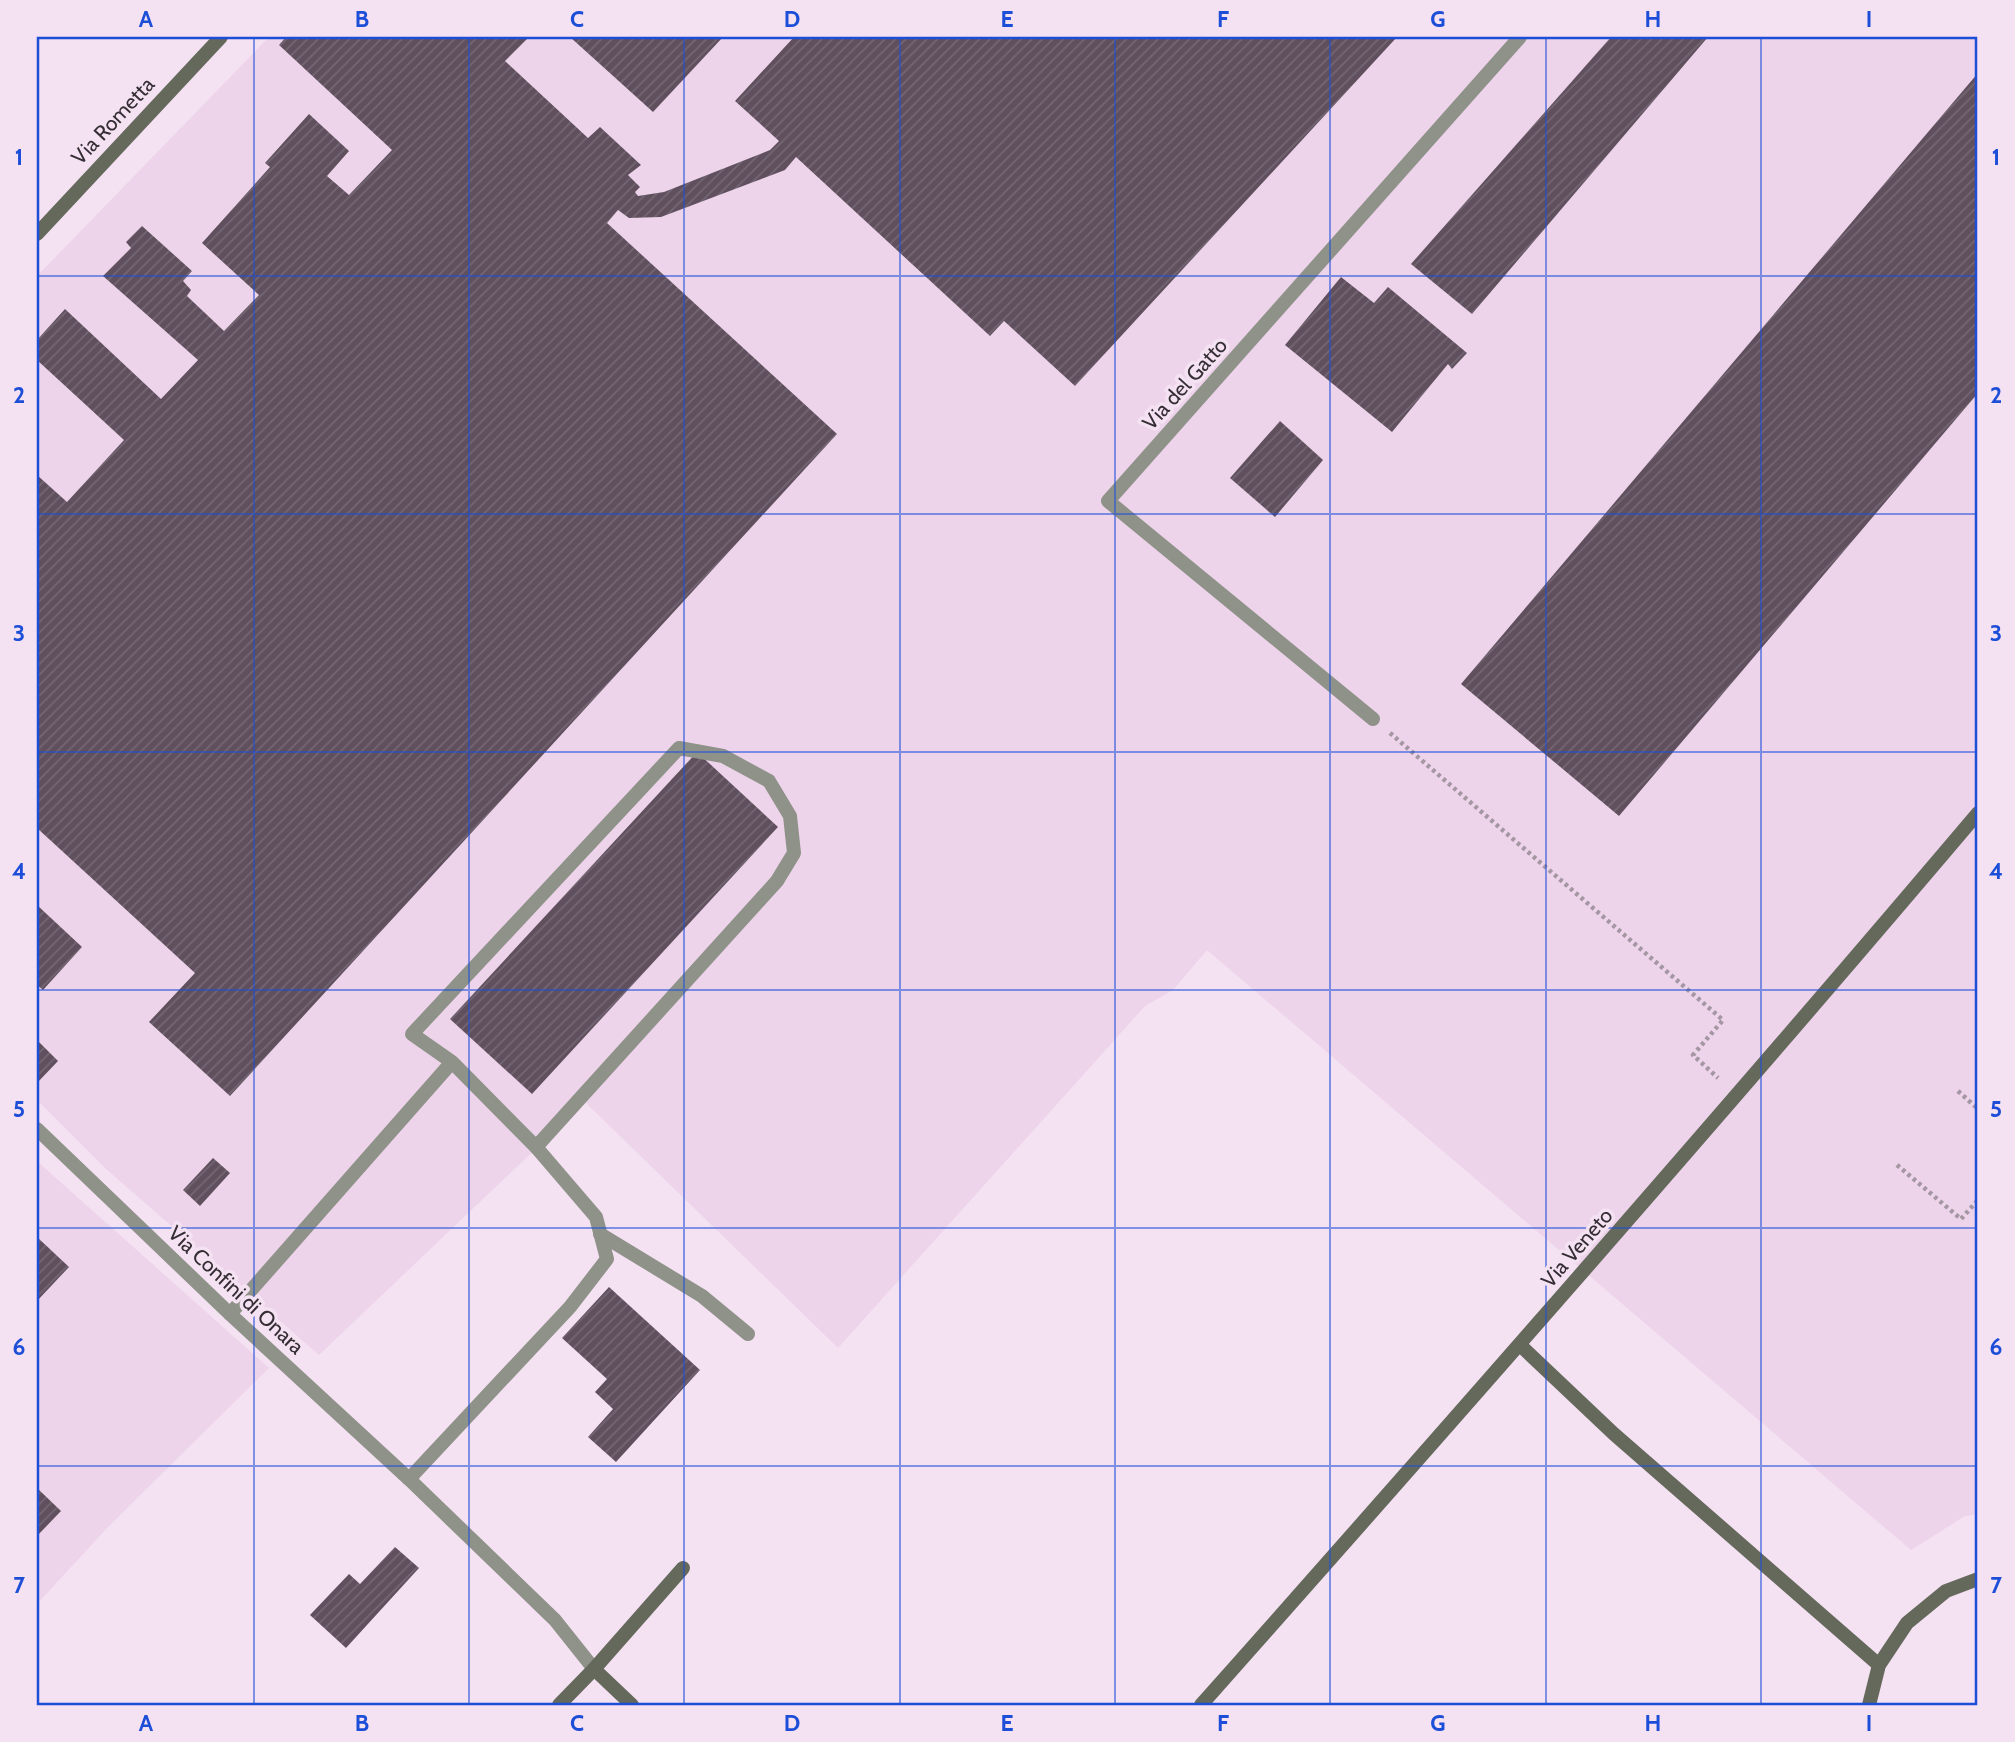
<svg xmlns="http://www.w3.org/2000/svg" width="2015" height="1742" viewBox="0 0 2015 1742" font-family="Cabin,sans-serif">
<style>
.built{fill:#edd4ea}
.building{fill:url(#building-hatch)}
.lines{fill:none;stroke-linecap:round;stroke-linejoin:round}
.path{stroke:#a496a3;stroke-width:4.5;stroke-dasharray:3.5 3.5;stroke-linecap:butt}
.lane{stroke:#8f9289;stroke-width:14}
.street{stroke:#8f9289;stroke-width:14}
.secondary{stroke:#65695c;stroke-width:14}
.grid{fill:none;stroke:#1d4ed8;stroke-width:2;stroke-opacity:0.55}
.labels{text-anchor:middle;stroke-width:7;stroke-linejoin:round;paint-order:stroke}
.street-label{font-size:21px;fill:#342d33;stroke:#f4e1f2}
.neatline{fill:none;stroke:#1d4ed8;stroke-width:2.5}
.grid-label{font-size:23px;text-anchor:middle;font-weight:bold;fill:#1d4ed8}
</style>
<defs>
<pattern id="building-hatch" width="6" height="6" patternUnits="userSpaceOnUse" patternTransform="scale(1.75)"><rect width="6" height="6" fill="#60505e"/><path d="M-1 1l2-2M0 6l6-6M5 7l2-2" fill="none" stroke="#746672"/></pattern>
</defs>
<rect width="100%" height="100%" fill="#f4e1f2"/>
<g class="built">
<polygon points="269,37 1978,37 1978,1514 1965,1516 1911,1550 1207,950 1173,990 1145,1006 838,1348 585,1102 319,1355 106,1169 37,1100 37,276"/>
<polygon points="37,1161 269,1368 108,1527 37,1604"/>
</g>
<g class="building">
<polygon points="286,37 529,37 505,61 588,138 600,127 641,165 628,175 640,187 635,192 638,196 664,192 770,150 779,141 735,101 794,37 1397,37 1075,386 1004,321 990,336 796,157 785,170 661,217 629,218 618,210 607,223 837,434 230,1096 149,1022 195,973 37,828 37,475 67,502 124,440 37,360 37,340 65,309 161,399 198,360 103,276 131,248 126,242 142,226 192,271 183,281 191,290 187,296 224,331 259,295 202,243 270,167 265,163 309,114 349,151 327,176 349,195 392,150 279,45"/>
<polygon points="570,37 723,37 653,112"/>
<polygon points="1611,37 1708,37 1472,314 1411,264"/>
<polygon points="1978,73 1978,393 1619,816 1461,684"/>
<polygon points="1341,277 1374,303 1388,287 1467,353 1452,369 1448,364 1392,432 1285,345"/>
<polygon points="1280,421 1323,460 1275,517 1230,478"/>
<polygon points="697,752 778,827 532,1094 450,1019"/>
<polygon points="37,905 82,947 43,990 37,985"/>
<polygon points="37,1040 58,1061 37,1083"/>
<polygon points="213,1158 230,1173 200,1206 183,1190"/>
<polygon points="37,1237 69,1267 37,1301"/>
<polygon points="609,1287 700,1370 616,1462 588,1437 613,1409 595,1392 607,1379 562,1338"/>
<polygon points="37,1488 61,1511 37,1536"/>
<polygon points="395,1547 419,1568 346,1648 310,1615 349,1574 360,1584"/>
</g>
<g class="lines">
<g class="path">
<polyline points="1390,733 1723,1020 1693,1055 1718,1078"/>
<polyline points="1958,1091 1978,1109"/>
<polyline points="1897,1165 1961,1219 1978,1200"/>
</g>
<g class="lane">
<polyline points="600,1234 702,1296 748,1334"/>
<polyline points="230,1314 452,1062 536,1147 777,881 794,853 790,816 769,781 723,756 679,748 412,1034 452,1062"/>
<polyline points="409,1479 570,1307 607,1259 596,1217 536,1147"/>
</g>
<g class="street">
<polyline points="1373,719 1108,501 1520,37"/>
<polyline points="37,1129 230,1314 409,1479 555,1620 594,1669"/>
</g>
<g class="secondary">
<polyline points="37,234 221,37"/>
<polyline points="1520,1345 1614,1434 1879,1665"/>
<polyline points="594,1669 632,1705"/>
<polyline points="559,1705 594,1669 683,1568"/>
<path d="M1201 1705C1463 1410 1723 1114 1978 813"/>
<polyline points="1869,1705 1879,1665 1907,1623 1946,1591 1978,1579"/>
</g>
</g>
<path class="grid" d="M254 37V1705M469 37V1705M684 37V1705M900 37V1705M1115 37V1705M1330 37V1705M1546 37V1705M1761 37V1705M37 276H1978M37 514H1978M37 752H1978M37 990H1978M37 1228H1978M37 1466H1978"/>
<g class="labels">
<g class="street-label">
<text transform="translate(113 121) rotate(-47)" y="7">Via Rometta</text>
<text transform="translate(1185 384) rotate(-48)" y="7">Via del Gatto</text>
<text transform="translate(1577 1248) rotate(-49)" y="7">Via Veneto</text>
<text transform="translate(236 1290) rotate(43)" y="7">Via Confini di Onara</text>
</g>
</g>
<rect width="2015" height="1742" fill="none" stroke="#f4e1f2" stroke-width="77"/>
<rect x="38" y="38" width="1938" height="1666" class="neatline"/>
<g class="grid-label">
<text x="146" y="27">A</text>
<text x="362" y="27">B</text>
<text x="577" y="27">C</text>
<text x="792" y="27">D</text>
<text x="1007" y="27">E</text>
<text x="1223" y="27">F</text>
<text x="1438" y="27">G</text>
<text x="1653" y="27">H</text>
<text x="1869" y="27">I</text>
<text x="19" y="165">1</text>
<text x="1996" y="165">1</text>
<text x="19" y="403">2</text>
<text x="1996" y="403">2</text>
<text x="19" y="641">3</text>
<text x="1996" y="641">3</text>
<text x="19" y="879">4</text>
<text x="1996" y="879">4</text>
<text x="19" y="1117">5</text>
<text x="1996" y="1117">5</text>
<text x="19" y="1355">6</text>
<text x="1996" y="1355">6</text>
<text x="19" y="1593">7</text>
<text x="1996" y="1593">7</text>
<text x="146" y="1731">A</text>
<text x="362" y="1731">B</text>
<text x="577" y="1731">C</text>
<text x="792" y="1731">D</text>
<text x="1007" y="1731">E</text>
<text x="1223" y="1731">F</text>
<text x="1438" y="1731">G</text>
<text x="1653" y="1731">H</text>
<text x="1869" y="1731">I</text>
</g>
</svg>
